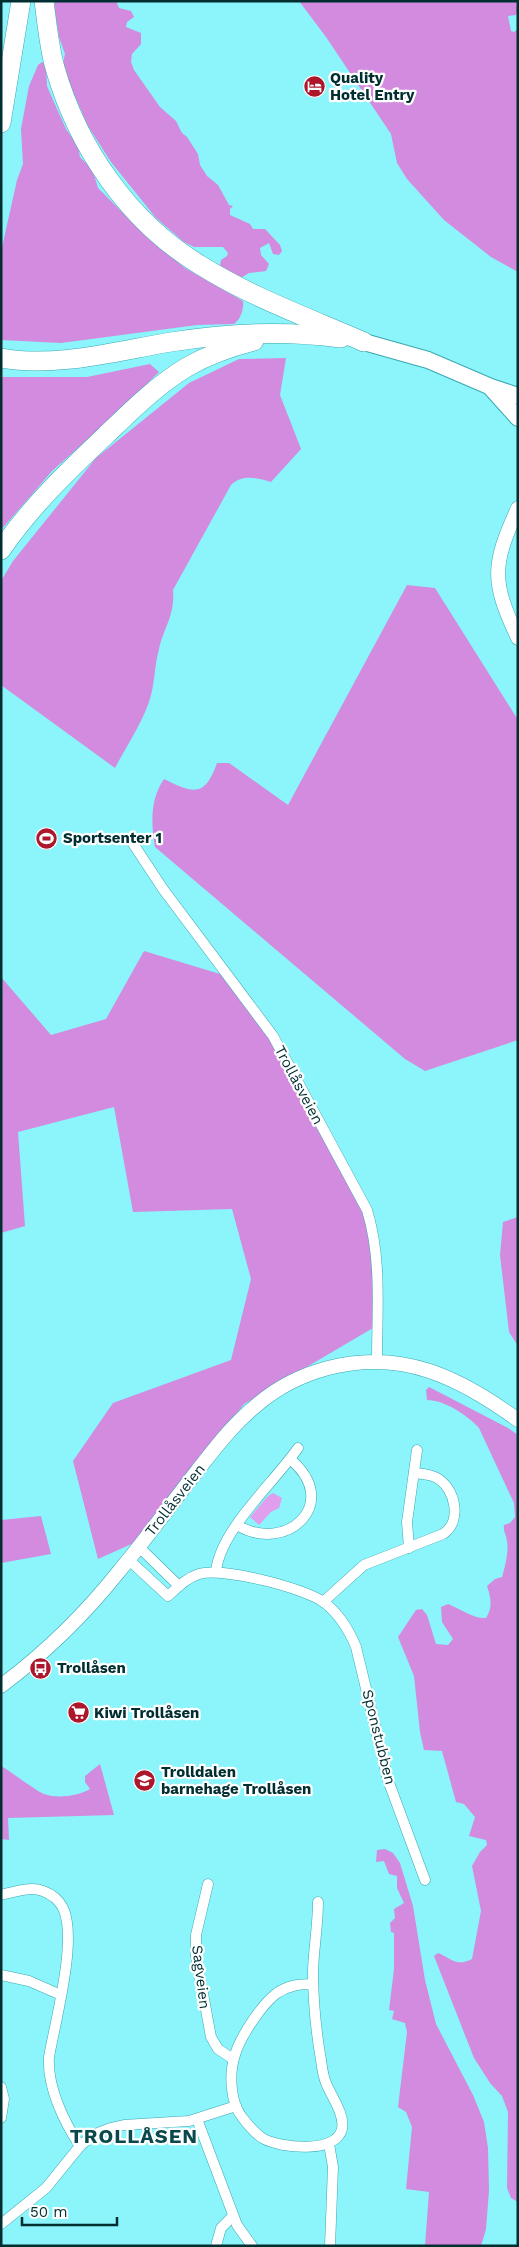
<svg xmlns="http://www.w3.org/2000/svg" width="519" height="2247" viewBox="0 0 519 2247" font-family="'Work Sans',sans-serif">
<style>
.green{fill:#e19eed}
.forest{fill:#d28bde}
.lines{fill:none;stroke-linecap:round;stroke-linejoin:round}
.street-casing{stroke:#3aa8b0;stroke-width:11}
.secondary-casing{stroke:#3aa8b0;stroke-width:15}
.primary-casing{stroke:#3aa8b0;stroke-width:18}
.highway-casing{stroke:#3aa8b0;stroke-width:20}
.street{stroke:#fff;stroke-width:10}
.secondary{stroke:#fff;stroke-width:14}
.primary{stroke:#fff;stroke-width:16}
.highway{stroke:#fff;stroke-width:19}
.labels{text-anchor:middle;stroke-width:4.5;stroke-linejoin:round;paint-order:stroke}
.poi-label{font-size:15px;font-weight:bold;fill:#002e31;stroke:#fff;text-anchor:start}
.street-label{font-size:15px;fill:#002e31;stroke:#fff}
.district-label{font-size:20px;font-weight:bold;letter-spacing:1px;fill:#09484c;stroke:#fff}
</style>
<rect width="100%" height="100%" fill="#8cf4fb"/>
<polygon class="green" points="273,1493 282,1498 279,1508 271,1512 259,1525 250,1517 268,1496"/>
<g class="forest">
<polygon points="56,1 116,1 119,8 131,11 134,17 127,22 126,27 141,33 141,44 132,54 131,62 134,70 160,107 176,121 182,133 187,137 198,154 200,165 207,176 218,185 229,205 233,206 230,209 230,215 250,224 253,229 265,229 280,245 282,251 279,255 273,254 269,243 260,248 261,255 269,264 266,271 249,273 239,279 220,266 221,260 227,256 228,253 223,247 194,247 184,242 156,218 111,162 88,126 67,78 63,63 65,54 59,37 54,5"/>
<polygon points="299,1 516,1 518,10 516,15 508,16 511,31 514,32 518,29 518,272 491,257 444,220 407,179 397,163 391,134 326,37"/>
<path d="M42 62 46 65 47 86 57 109 66 129 78 147 80 157 93 171 98 188 149 239 185 268 243 301C244 309 241 319 234 324L197 325 61 343 1 340V252L17 180 23 164 21 129 29 86 38 65Z"/>
<path d="M286 358 280 395 301 449 271 482C257 478 243 474 231 485L173 590C175 616 164 627 159 649 154 667 155 685 149 702 141 725 126 747 115 768L1 685V581L13 561 96 458 189 383 239 359Z"/>
<polygon points="150,364 159,372 117,413 52,471 1,530 1,377 87,377"/>
<path d="M407 585 435 588 518 720V1040L425 1071 405 1059 155 847C151 824 150 799 164 779 194 794 205 797 217 763H229L288 805Z"/>
<polygon points="144,951 220,974 281,1048 338,1151 375,1242 373,1328 244,1404 136,1542 98,1559 73,1461 113,1403 231,1360 251,1279 232,1209 133,1212 114,1107 18,1132 25,1226 1,1233 1,977 51,1035 106,1019"/>
<polygon points="518,1217 518,1346 509,1332 500,1255 503,1222"/>
<path d="M429 1387 508 1428 518 1435V2202L511 2198 507 2188 508 2112 502 2096 490 2083 474 2058 434 1956 438 1953C452 1959 457 1967 472 1959L481 1911 472 1866 480 1852 487 1845 486 1840 469 1836 475 1817 464 1804 456 1802 442 1751 424 1750 420 1732 414 1676 398 1637 416 1610 422 1609 427 1615 436 1644 448 1645 453 1639 442 1622 441 1607 448 1604C461 1609 473 1619 486 1618 493 1607 491 1598 487 1586L495 1579 502 1577C505 1567 509 1551 507 1541 506 1534 503 1531 504 1525L510 1523 515 1517 514 1503 479 1428C467 1415 445 1400 427 1400L426 1390Z"/>
<polygon points="41,1516 51,1554 1,1563 1,1520"/>
<path d="M100 1764 114 1815 8 1818 9 1840 1 1839V1766C13 1773 33 1789 44 1794 58 1799 78 1796 90 1789L85 1782V1776Z"/>
<polygon points="385,1849 393,1853 400,1863 413,1906 425,1980 436,2024 473,2095 484,2122 488,2148 489,2191 486,2229 481,2246 425,2246 429,2192 406,2189 412,2127 406,2112 398,2107 407,2032 405,2023 392,2019 394,2011 389,2010 394,1969 394,1933 391,1932 390,1923 395,1918 394,1909 404,1903 397,1888 397,1876 389,1874 384,1861 376,1862 377,1850"/>
</g>
<g class="lines">
<defs>
<g id="street">
<path d="M132 842 163 889 273 1036 367 1210C382 1259 377 1310 377 1361"/>
<path d="M237 1525C286 1555 343 1503 290 1459"/>
<polyline points="139,1547 179,1586"/>
<polyline points="409,1548 407,1522 417,1450"/>
<path d="M129 1560 168 1596C177 1588 186 1578 199 1574 223 1567 305 1588 325 1603 340 1615 349 1630 356 1647L388 1780 425 1880"/>
<path d="M216 1571C221 1529 273 1484 298 1448"/>
<path d="M323 1602 364 1565 443 1534C462 1522 456 1489 437 1478 430 1474 422 1474 414 1473"/>
<polyline points="208,1884 196,1935 196,1956 211,2037 218,2049 233,2059"/>
<path d="M1 1895C14 1892 30 1886 43 1891 51 1894 59 1900 63 1908 78 1939 55 2022 49 2057 47 2087 64 2122 80 2146"/>
<polyline points="1,1975 29,1981 61,1995"/>
<path d="M313 1984C300 1984 289 1985 277 1993 262 2004 240 2037 235 2055 229 2073 230 2102 242 2117 248 2125 255 2134 264 2139 281 2148 336 2154 342 2129 345 2114 331 2096 326 2083 323 2076 322 2068 321 2060 316 2031 313 2000 313 1970 314 1947 318 1924 318 1902"/>
<polyline points="1,2087 4,2099 1,2118"/>
<polyline points="197,2119 237,2225 252,2246"/>
<polyline points="329,2144 333,2167 330,2246"/>
<polyline points="1,2224 46,2188 80,2146 93,2135 111,2128 124,2125 189,2121 236,2106"/>
<polyline points="216,2246 221,2228 233,2216"/>
</g>
<g id="secondary">
<path d="M518 508C492 565 491 581 518 638"/>
<path d="M1 1686C45 1653 86 1613 120 1570 147 1538 171 1504 197 1471 216 1447 234 1423 258 1404 278 1387 302 1375 328 1368 402 1349 459 1377 518 1420"/>
</g>
<g id="primary">
<polyline points="364,342 428,360 491,387 518,396"/>
<polyline points="492,389 518,418"/>
</g>
<g id="highway">
<path d="M44 1C47 23 49 47 55 68 78 148 129 222 200 265 251 297 309 318 364 342"/>
<polyline points="1,123 21,1"/>
<path d="M1 358C57 368 116 351 171 342 227 333 284 330 341 338"/>
<path d="M1 550C31 506 68 471 106 435 131 411 157 385 187 367 208 355 231 347 254 341"/>
</g>
</defs>
<use href="#street" class="street-casing"/>
<use href="#secondary" class="secondary-casing"/>
<use href="#primary" class="primary-casing"/>
<use href="#highway" class="highway-casing"/>
<use href="#street" class="street"/>
<use href="#secondary" class="secondary"/>
<use href="#primary" class="primary"/>
<use href="#highway" class="highway"/>
</g>
<defs>
<symbol id="hotel-disc" viewBox="-11 -11 22 22"><circle r="9.5" fill="#ac172c" stroke="#fff"/><path d="M-6-4.5h1.5V1H6V5H4.5V3h-9V5H-6ZM-4 0a1.8 1.8 0 1 1 3.6 0ZM.5 0V-2.5h3Q6-2.5 6 0Z" fill="#fff"/></symbol>
<symbol id="stadium-disc" viewBox="-11 -11 22 22"><circle r="9.5" fill="#ac172c" stroke="#fff"/><path d="M0-5a6.5 5 0 1 0 0 10a6.5 5 0 1 0 0-10ZM-3.5-1.8h7v3.6h-7Z" fill="#fff"/></symbol>
<symbol id="bus-disc" viewBox="-11 -11 22 22"><circle r="9.5" fill="#ac172c" stroke="#fff"/><path d="M-5-6H5V4H4V6H2V4H-2V6H-4V4H-5ZM-3.5-4V0h7V-4ZM-3.5 1.2v1.5H-2V1.2ZM2 1.2v1.5H3.5V1.2Z" fill="#fff"/></symbol>
<symbol id="supermarket-disc" viewBox="-11 -11 22 22"><circle r="9.5" fill="#ac172c" stroke="#fff"/><path d="M-6-5.5h2.5l.6 2H6L4.5 2H-2.5L-4.4-4H-6ZM-1.5 3.2a1.3 1.3 0 1 0 .1 0ZM3 3.2a1.3 1.3 0 1 0 .1 0Z" fill="#fff"/></symbol>
<symbol id="school-disc" viewBox="-11 -11 22 22"><circle r="9.5" fill="#ac172c" stroke="#fff"/><path d="M0-5L7-2L0 1L-7-2ZM-4 1L0 2.5L4 1V4Q0 6-4 4Z" fill="#fff"/></symbol>
</defs>
<g fill-rule="evenodd">
<use href="#hotel-disc" x="302" y="74" width="25" height="25"/>
<use href="#stadium-disc" x="34" y="826" width="25" height="25"/>
<use href="#bus-disc" x="28" y="1656" width="25" height="25"/>
<use href="#supermarket-disc" x="66" y="1700" width="25" height="25"/>
<use href="#school-disc" x="132" y="1768" width="25" height="25"/>
</g>
<g class="labels">
<g class="poi-label">
<text x="330" y="83">Quality<tspan x="330" dy="17">Hotel Entry</tspan></text>
<text x="63" y="843">Sportsenter 1</text>
<text x="57" y="1673">Trollåsen</text>
<text x="94" y="1718">Kiwi Trollåsen</text>
<text x="161" y="1777">Trolldalen<tspan x="161" dy="17">barnehage Trollåsen</tspan></text>
</g>
<g class="street-label">
<text transform="translate(299 1085) rotate(62)" y="5">Trollåsveien</text>
<text transform="translate(175 1500) rotate(-52)" y="5">Trollåsveien</text>
<text transform="translate(379 1737) rotate(76)" y="5">Sponstubben</text>
<text transform="translate(201 1977) rotate(83)" y="5">Sagveien</text>
</g>
<g class="district-label">
<text x="134" y="2143">TROLLÅSEN</text>
</g>
</g>
<rect width="519" height="2247" fill="none" stroke="#002e31" stroke-width="5"/>
<path d="M22 2217v8h95v-8" fill="none" stroke="#002e31" stroke-width="2.5"/>
<text x="30" y="2217" font-size="15" fill="#002e31" stroke="#ffffff" stroke-width="4" paint-order="stroke">50 m</text>
</svg>
